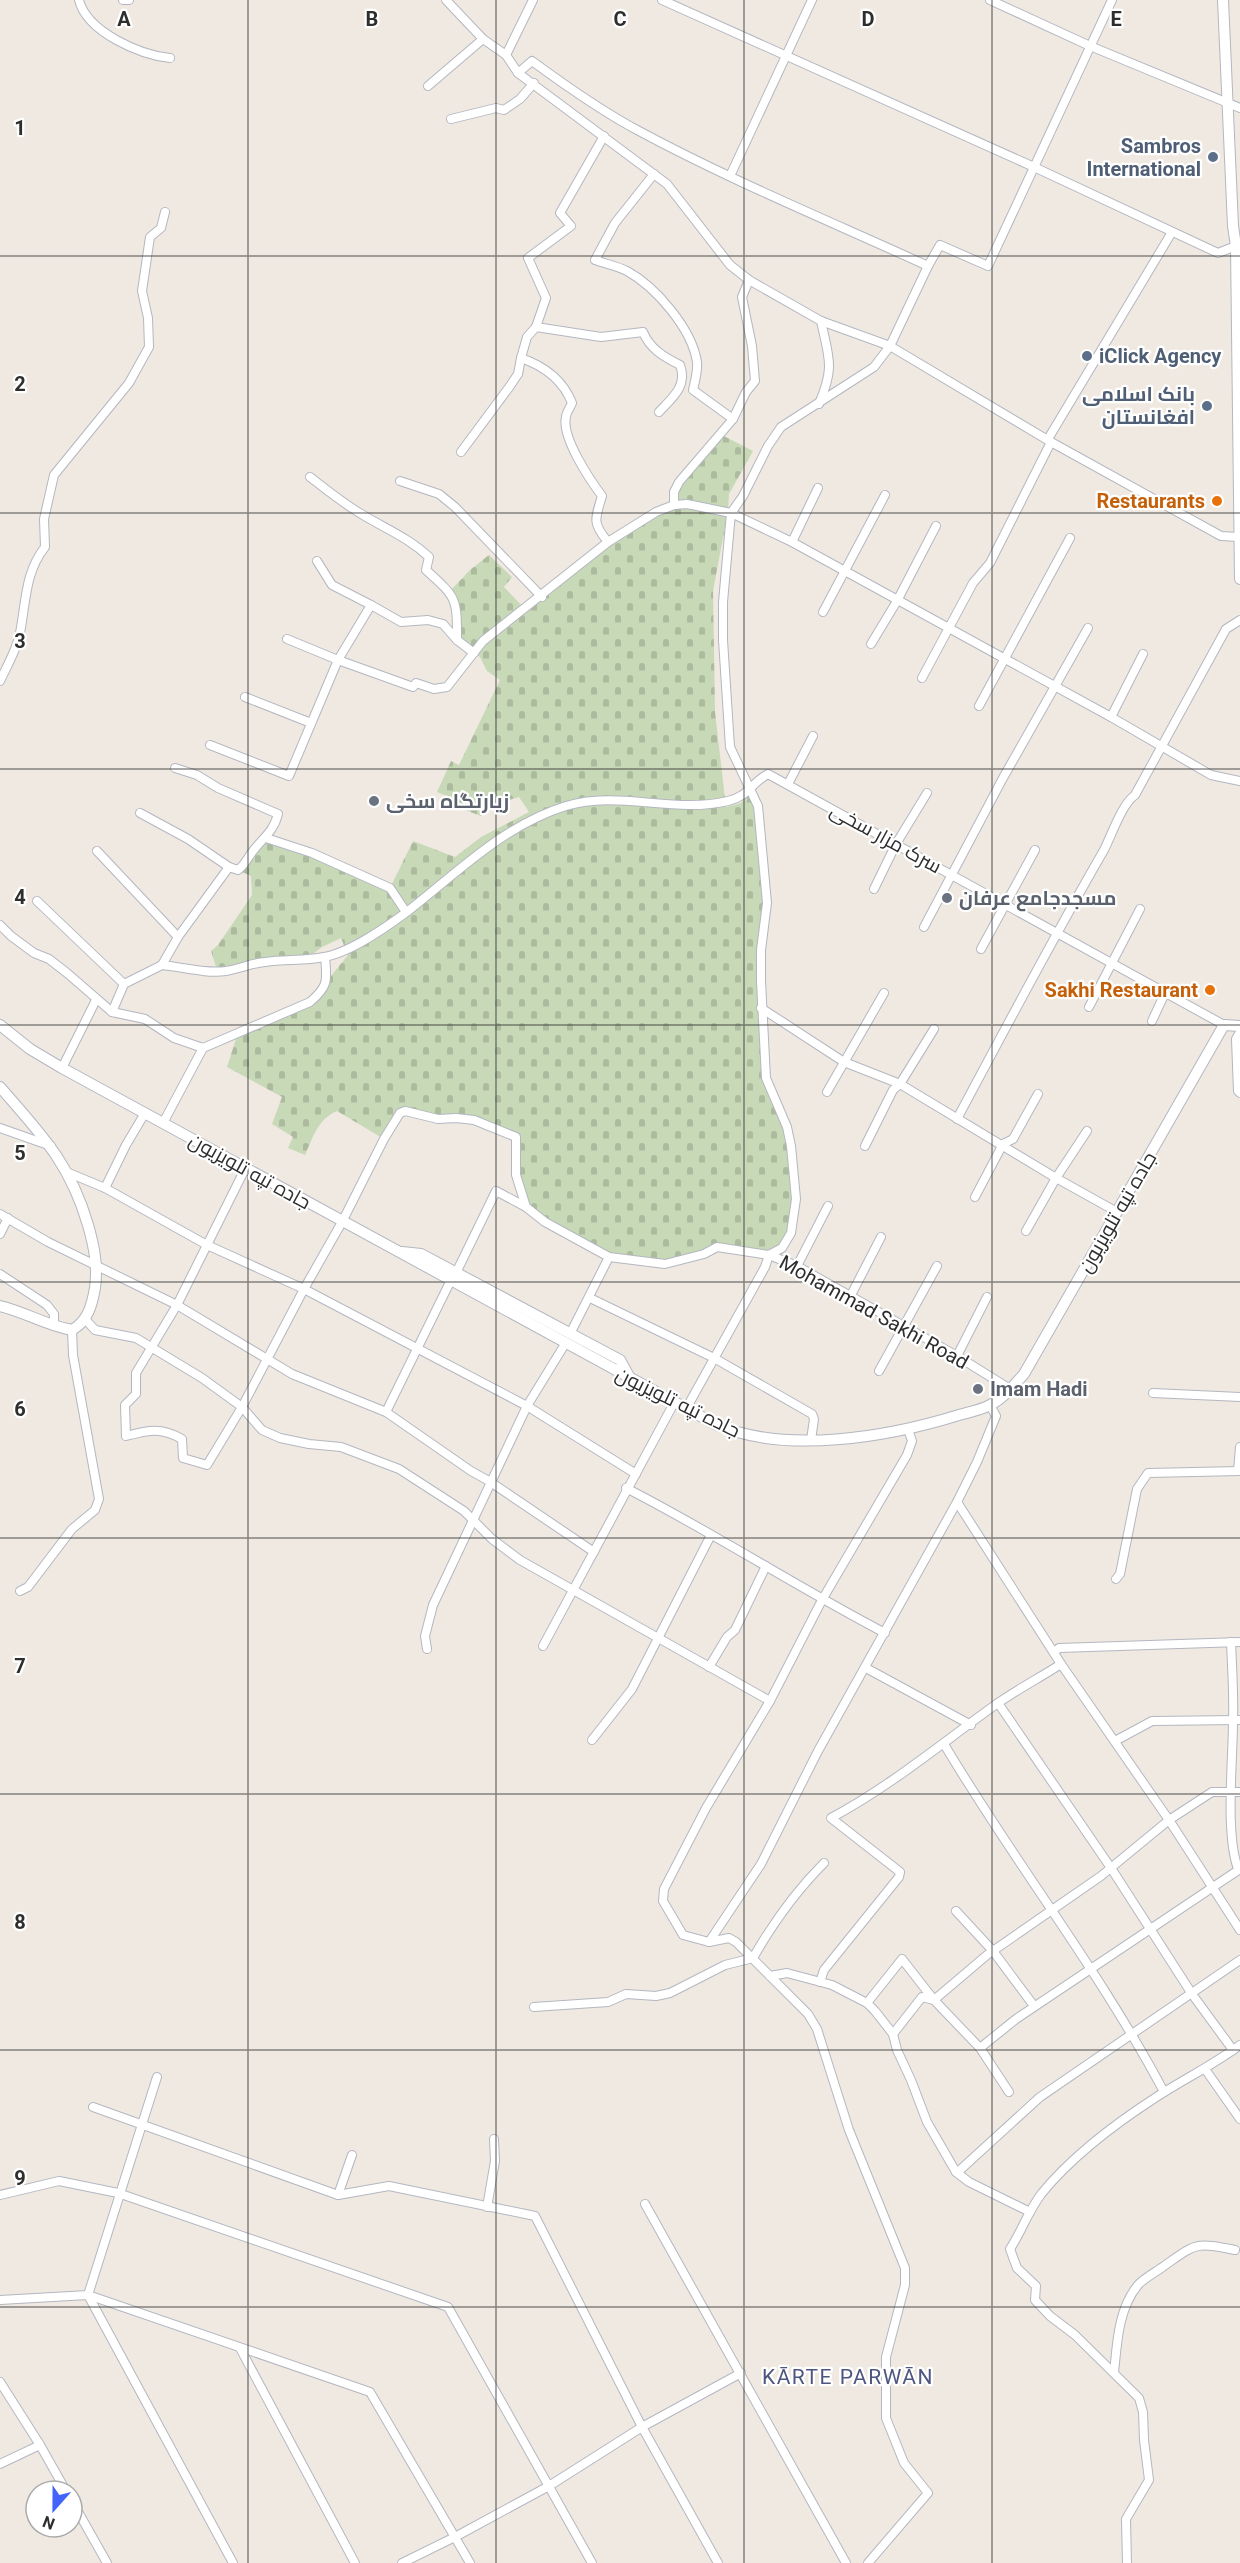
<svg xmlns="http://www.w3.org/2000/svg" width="1240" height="2563" viewBox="0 0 1240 2563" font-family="Roboto,Cairo,sans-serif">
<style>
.cemetery{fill:url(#cemetery-stones)}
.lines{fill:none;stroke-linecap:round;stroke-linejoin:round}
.minor-casing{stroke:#b4b7c1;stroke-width:10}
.tertiary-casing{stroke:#b4b7c1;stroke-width:12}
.minor{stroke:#fff;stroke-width:8}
.tertiary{stroke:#fff;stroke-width:10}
.grid{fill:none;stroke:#2e2e2e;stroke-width:1.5;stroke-opacity:0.55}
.service-dot{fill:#5c6f8a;stroke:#fff;stroke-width:2}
.food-dot{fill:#e8710a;stroke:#fff;stroke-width:2}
.worship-dot{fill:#6b7280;stroke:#fff;stroke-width:2}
.labels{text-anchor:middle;stroke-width:4.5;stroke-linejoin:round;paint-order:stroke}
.service-label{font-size:20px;font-weight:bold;fill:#4e5e75;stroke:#fff;text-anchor:end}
.food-label{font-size:20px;font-weight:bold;fill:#c56008;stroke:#fff;text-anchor:end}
.worship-label{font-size:20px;font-weight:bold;fill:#5b616d;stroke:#fff;text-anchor:start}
.street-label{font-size:20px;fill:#2e2e2e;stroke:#fff}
.neighbourhood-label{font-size:21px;letter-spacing:1.5px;fill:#4d5680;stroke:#fff}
.grid-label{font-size:20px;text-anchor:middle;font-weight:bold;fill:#2e2e2e;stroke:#fff;stroke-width:4.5;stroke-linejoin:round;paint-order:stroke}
</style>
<defs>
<pattern id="cemetery-stones" width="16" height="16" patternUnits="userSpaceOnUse" patternTransform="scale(1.5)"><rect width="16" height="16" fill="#c8d9b8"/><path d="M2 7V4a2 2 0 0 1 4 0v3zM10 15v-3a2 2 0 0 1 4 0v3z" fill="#acbb9e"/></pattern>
</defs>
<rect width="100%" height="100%" fill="#efe9e1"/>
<path class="cemetery" d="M718 433 753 451 729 494 728 511 713 591 715 712 726 807 741 803 750 792 758 806 767 903 761 950 766 1078 787 1127 796 1199 791 1233 769 1255 717 1247 665 1264 609 1257 545 1222 522 1198 516 1137 474 1120 405 1111 384 1139 337 1111C318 1119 313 1137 305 1155L288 1148 293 1137 272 1124 282 1097 227 1067 236 1039 305 1008 348 955 341 938 322 947 304 961 218 973 211 951 218 945 252 895 251 876 238 870 266 838 390 888 413 841 455 857 481 837 529 812 519 797 490 806 481 816 452 805 454 799 437 792 451 761 459 765 500 680 487 671 480 657 455 638 450 591 470 570 489 555 512 577 504 587 525 609 651 513 678 509 679 488Z"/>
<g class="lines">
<defs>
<g id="minor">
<path d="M79 0C87 32 140 55 170 58"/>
<polyline points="123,0 129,0"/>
<polyline points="446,0 483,39 506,55 518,73 667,184 730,265 749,280 821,321 890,346 1051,442 1221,536 1239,537"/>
<polyline points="662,0 1034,167 1218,253 1236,246"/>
<polyline points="990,0 1090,46 1240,108"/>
<polyline points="506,55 533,0"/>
<path d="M518 73 532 61C566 86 601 111 639 131 732 181 832 222 928 266L940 245 988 266 1112 0"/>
<polyline points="428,86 483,39"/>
<polyline points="451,119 496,108 504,110 520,99 534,83"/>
<path d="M654 174 615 223 595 260C606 264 617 266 627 271 656 287 692 329 697 362 698 371 695 381 693 390L733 419"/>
<polyline points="730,176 812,0"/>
<polyline points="536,327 546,298 528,258 571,226 560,213 604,136"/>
<path d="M521 358 527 337 536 327 601 337 643 332C650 349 664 357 680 365 688 386 672 398 659 412"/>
<path d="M819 404C835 366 829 359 821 321"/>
<polyline points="1048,439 1172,232"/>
<path d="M461 452 510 386 518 374 521 358C544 366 563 380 572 403 570 408 566 413 566 417 561 437 590 480 602 496 595 519 592 523 608 542"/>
<path d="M310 477C327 490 344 504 363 515 386 529 409 538 429 557L426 570C457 598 457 598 457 640"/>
<polyline points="400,481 439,494 455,507 542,597"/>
<polyline points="674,505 674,492 679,482 733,419 746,392 755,381 752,346 742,297 749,280"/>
<polyline points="792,542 818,488"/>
<polyline points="317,561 332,585 371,605"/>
<polyline points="823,612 885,495"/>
<polyline points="287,639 338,660 371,605 401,622 428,620 443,624 457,640 474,653"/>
<polyline points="871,644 897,601 936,526"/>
<polyline points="922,678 973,583 990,563 1051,442"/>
<path d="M0 681C7 666 17 649 20 633 26 602 25 572 45 547L44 519 54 475 129 383 149 347 148 318 142 291 150 237 161 228 165 212"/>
<polyline points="245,697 311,723"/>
<polyline points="979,706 1070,538"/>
<polyline points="1111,717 1143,654"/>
<polyline points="210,745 289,776 338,660 413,687 416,683 434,689 447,687 483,641 608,542 656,512 674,505 687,504 731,513 792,542 1111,717 1211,775 1240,781"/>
<polyline points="788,784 813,736"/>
<polyline points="140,813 188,839 229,867"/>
<polyline points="266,838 312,853 390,888 406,912"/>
<polyline points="97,851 178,937"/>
<polyline points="874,889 896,844 927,793"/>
<polyline points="37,901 124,984"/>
<path d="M0 925 11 936 34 953 49 959 67 973 112 1012 145 1019 174 1038 203 1048 310 1002C329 986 327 980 325 957"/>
<polyline points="924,927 1003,778 1088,628"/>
<polyline points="981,949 1035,850"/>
<path d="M162 965C182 967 206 974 226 971 239 969 252 963 265 962 285 959 305 961 324 957 349 953 388 926 408 911 457 873 504 825 566 806 618 790 674 814 728 801 749 796 751 783 768 774L1224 1025"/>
<polyline points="1089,1007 1140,909"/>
<polyline points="761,1008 844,1062 900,1084 1056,1178 1117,1212"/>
<path d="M112 1012 124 984 162 965 178 937 229 867 238 870C245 865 248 857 253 851 263 838 274 831 278 814L218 788 197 775 175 768"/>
<polyline points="1152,1021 1165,993"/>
<polyline points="1240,1032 1236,1039 1238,1091 1240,1093"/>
<polyline points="62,1068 96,1000"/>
<polyline points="827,1092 884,993"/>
<path d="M957 1119C1005 1029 1053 938 1104 850 1112 834 1122 804 1135 795L1226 629 1240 620"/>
<polyline points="163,1123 203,1048"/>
<polyline points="0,1128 51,1146"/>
<polyline points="865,1146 893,1090 900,1084 934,1029"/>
<path d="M245 1169 177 1305 136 1373V1394L125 1405 126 1436C149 1430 161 1427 182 1439L183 1458 207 1465 242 1407 304 1289 342 1222 384 1139 400 1113 405 1111 438 1119 456 1118 474 1120 516 1137V1175L526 1207 545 1222 609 1257 665 1264 704 1254 717 1247 769 1255 782 1248 791 1233 796 1199 791 1146 787 1127 766 1078 761 981V950L767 903 758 806 730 747 723 640V602L731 513 743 496 768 446 781 427 874 367 890 346 928 266"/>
<polyline points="69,1173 105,1188 207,1245 304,1289 527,1406 636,1474"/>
<polyline points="105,1188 126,1145 145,1113"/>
<polyline points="975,1197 1003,1144 1013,1139 1038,1094"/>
<polyline points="0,1214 48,1242 177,1305 292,1374 386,1412 471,1471 489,1481 594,1552"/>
<polyline points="1026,1231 1056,1178 1087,1131"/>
<polyline points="0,1234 8,1218"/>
<polyline points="769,1255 797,1266 957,1356 1010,1389"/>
<polyline points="797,1266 828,1206"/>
<polyline points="456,1273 496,1191 526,1207"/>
<polyline points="0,1274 47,1305 54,1314 54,1326"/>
<polyline points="850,1297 881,1237"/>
<polyline points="590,1298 714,1358 812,1414 814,1419 811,1440"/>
<polyline points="85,1319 95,1330 136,1338 202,1378 242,1407 262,1430 280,1438 309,1444 341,1447 399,1469 464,1511 492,1539 520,1560 770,1701"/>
<polyline points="570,1334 609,1257"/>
<polyline points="957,1356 987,1297"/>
<polyline points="879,1371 937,1266"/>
<polyline points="1153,1393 1240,1397"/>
<polyline points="686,1409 765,1267 769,1255"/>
<polyline points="386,1412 450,1282"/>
<polyline points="908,1429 912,1441 907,1455 822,1600 770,1701 706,1808 664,1889 663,1901 683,1935 709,1942 761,1864 818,1751 957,1502 977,1462 996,1416 990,1405"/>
<polyline points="1238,1471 1240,1447"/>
<path d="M626 1488C714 1533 797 1587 885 1633"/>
<polyline points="957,1502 1061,1664 1169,1820 1240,1930"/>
<polyline points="1116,1579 1120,1574 1137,1489 1148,1473 1240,1471"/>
<polyline points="20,1591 28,1587 72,1529 95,1510 99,1499 73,1355 72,1330"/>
<path d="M1231 1642C1232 1668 1234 1695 1233 1721 1233 1761 1225 1833 1238 1869"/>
<polyline points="543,1646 674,1403"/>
<polyline points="427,1649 425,1636 433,1605 527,1406 565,1344"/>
<polyline points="1054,1652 1059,1648 1240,1642"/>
<polyline points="709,1667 727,1637 735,1630 766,1566"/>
<polyline points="866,1668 971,1725"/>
<polyline points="998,1703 1111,1868 1192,1994 1233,2050"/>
<polyline points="592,1740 632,1689 711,1535"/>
<polyline points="1115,1741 1152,1721 1240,1720"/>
<path d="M944 1744C1014 1862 1100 1971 1164 2092"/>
<polyline points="956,1911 993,1951 1034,2006"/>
<polyline points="709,1942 729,1938 736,1942 808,2014 817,2029 849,2130 905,2268 905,2285 886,2357 886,2418 904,2463 928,2493 868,2563"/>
<polyline points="770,1976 787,1973 832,1985 867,2003 875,2011 893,2034 897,2050 911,2080 927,2122 956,2172 960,2170 1040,2097 1240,1960"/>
<path d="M820 1982 824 1970 899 1877 900 1872 831 1818C891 1786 943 1742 998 1703 1018 1689 1041 1677 1061 1664"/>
<polyline points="867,2003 902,1959 934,2000 980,2048"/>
<path d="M534 2007 608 2002 626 1994 656 1996 670 1993 725 1965 753 1958C773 1923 796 1891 824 1863"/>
<polyline points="893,2034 922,1997 934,2000 987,1955 1101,1876 1169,1820 1212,1792 1240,1792"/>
<polyline points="1205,2069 1240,2119"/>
<polyline points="157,2077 88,2295 233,2563"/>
<polyline points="1009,2092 980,2048 1016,2019 1240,1869"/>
<polyline points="93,2107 338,2195 389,2186 535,2216 642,2427 718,2563"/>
<polyline points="956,2172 969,2182 1030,2212"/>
<polyline points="0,2195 59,2181 118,2193 448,2307 592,2563"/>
<polyline points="338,2195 352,2155"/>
<polyline points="645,2204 846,2563"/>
<polyline points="487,2207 495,2161 494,2139"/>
<polyline points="0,2300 88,2295 370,2392 470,2563"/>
<polyline points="240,2348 355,2563"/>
<path d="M1114 2373C1117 2344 1118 2309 1138 2285 1144 2278 1156 2272 1164 2266 1197 2243 1194 2242 1235 2250"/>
<polyline points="0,2382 40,2445 66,2491"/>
<polyline points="0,2464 40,2445"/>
<polyline points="72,2501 107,2563"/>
<polyline points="402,2563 455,2537 549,2486 642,2427 741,2373"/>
<path d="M1127 2563 1126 2519 1149 2480 1144 2440 1143 2412 1139 2398 1075 2335 1050 2316 1035 2300 1036 2286 1017 2268 1010 2249C1022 2231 1028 2211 1042 2193 1074 2154 1116 2123 1158 2096 1186 2078 1213 2065 1240 2045"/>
</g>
<g id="tertiary">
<polyline points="1223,0 1233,226 1236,246 1240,579"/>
<path d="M0 1025 30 1049 62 1068 715 1424C785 1455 888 1437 959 1415 969 1412 981 1410 990 1405 1003 1399 1014 1385 1024 1374L1224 1025 1240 1026"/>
<path d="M0 1087C41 1134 70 1163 88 1225 94 1246 98 1265 95 1288 92 1305 88 1321 72 1330 44 1325 26 1312 0 1306"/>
<polyline points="402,1252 421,1254 620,1360 631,1380"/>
</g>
</defs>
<use href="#minor" class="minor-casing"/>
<use href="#tertiary" class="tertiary-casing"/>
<use href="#minor" class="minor"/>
<use href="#tertiary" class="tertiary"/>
</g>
<path class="grid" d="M248 0V2563M496 0V2563M744 0V2563M992 0V2563M0 256H1240M0 513H1240M0 769H1240M0 1025H1240M0 1282H1240M0 1538H1240M0 1794H1240M0 2050H1240M0 2307H1240"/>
<g class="service-dot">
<circle cx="1213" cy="157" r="6"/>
<circle cx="1087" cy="356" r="6"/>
<circle cx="1207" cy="406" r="6"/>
</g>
<g class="food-dot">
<circle cx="1217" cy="501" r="6"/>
<circle cx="1210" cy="990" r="6"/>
</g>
<g class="worship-dot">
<circle cx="374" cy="801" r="6"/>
<circle cx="947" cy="898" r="6"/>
<circle cx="978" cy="1389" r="6"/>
</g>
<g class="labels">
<g class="service-label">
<text x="1201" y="153">Sambros<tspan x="1201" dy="23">International</tspan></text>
<text x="1099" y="363" text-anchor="start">iClick Agency</text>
<text x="1195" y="401">بانک اسلامی<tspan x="1195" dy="23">افغانستان</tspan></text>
</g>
<g class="food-label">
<text x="1205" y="508">Restaurants</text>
<text x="1198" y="997">Sakhi Restaurant</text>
</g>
<g class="worship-label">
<text x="386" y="808">زیارتگاه سخی</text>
<text x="959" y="905">مسجدجامع عرفان</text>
<text x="990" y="1396">Imam Hadi</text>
</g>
<g class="street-label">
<text transform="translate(886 838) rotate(29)" y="7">سرک مزار سخی</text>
<text transform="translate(250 1171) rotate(29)" y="7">جاده تپه تلویزیون</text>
<text transform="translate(1117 1212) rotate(-60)" y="7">جاده تپه تلویزیون</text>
<text transform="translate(874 1312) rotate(29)" y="7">Mohammad Sakhi Road</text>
<text transform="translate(678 1402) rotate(26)" y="7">جاده تپه تلویزیون</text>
</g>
<g class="neighbourhood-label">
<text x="848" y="2384">KĀRTE PARWĀN</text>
</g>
</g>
<g class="grid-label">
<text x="124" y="26">A</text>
<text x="372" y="26">B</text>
<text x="620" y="26">C</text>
<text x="868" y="26">D</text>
<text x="1116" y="26">E</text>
<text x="20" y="135">1</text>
<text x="20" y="391">2</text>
<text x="20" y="648">3</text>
<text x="20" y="904">4</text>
<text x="20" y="1160">5</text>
<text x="20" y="1416">6</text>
<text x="20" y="1673">7</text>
<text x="20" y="1929">8</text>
<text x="20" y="2185">9</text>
</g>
<g transform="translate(54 2509) rotate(201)"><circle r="28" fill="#ffffff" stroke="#ababab" stroke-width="1.5"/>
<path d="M0-4.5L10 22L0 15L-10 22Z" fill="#4264fb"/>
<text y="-9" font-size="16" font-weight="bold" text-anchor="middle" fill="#2e2e2e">N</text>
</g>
</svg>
